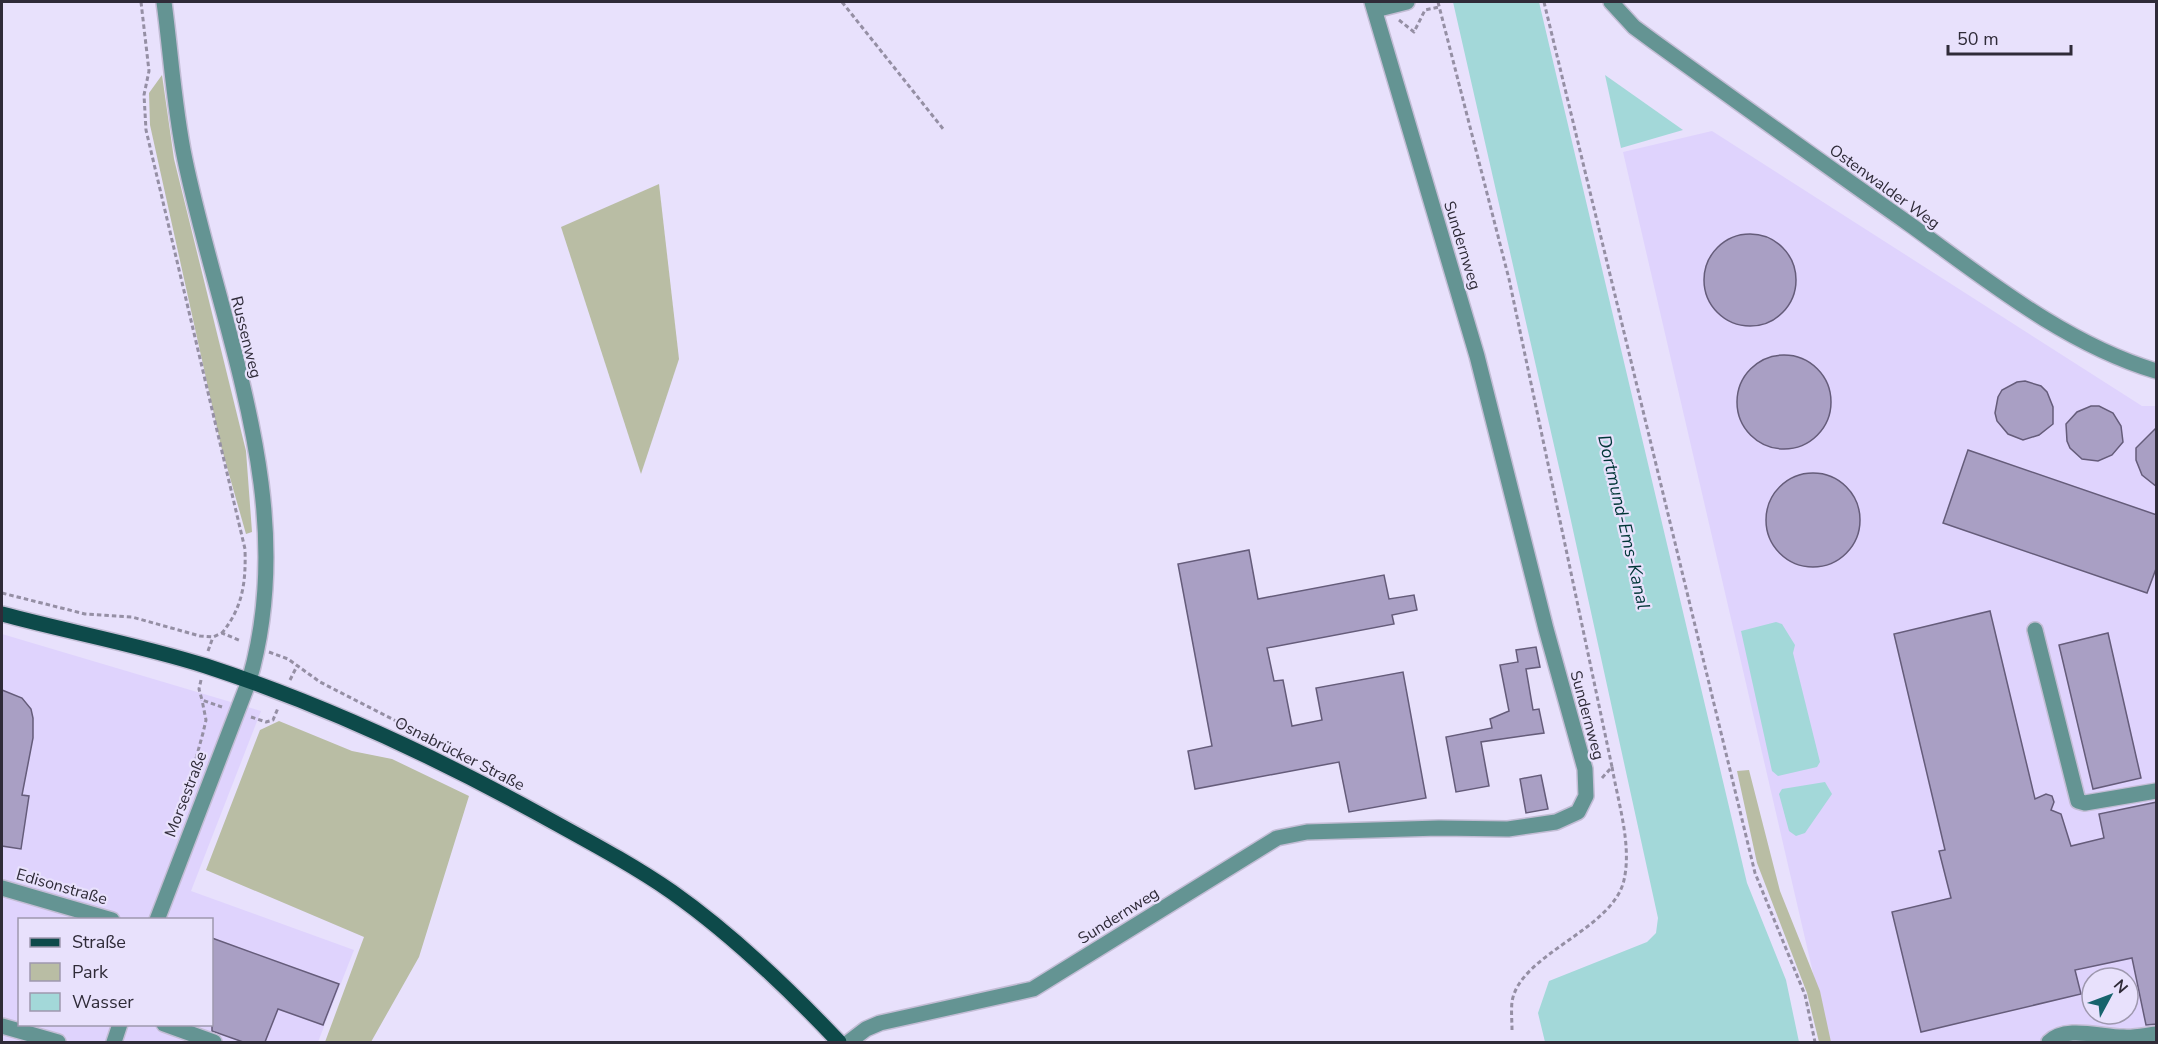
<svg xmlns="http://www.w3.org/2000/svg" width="2158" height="1044" viewBox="0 0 2158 1044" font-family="'Nunito Sans',sans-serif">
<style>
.built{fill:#dfd3fd;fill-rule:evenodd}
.green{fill:#b9bda4}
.water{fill:#a3d8d9}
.building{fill:#a99fc4;stroke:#655c7a;stroke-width:1.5}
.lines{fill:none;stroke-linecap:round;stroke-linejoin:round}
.minor-casing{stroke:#c3bdd5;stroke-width:18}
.major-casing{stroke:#c3bdd5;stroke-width:18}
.path{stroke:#958fa4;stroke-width:3;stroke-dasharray:4.5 3;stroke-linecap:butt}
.minor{stroke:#649493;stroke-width:15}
.major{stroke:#0d4a4a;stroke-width:15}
.labels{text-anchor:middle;stroke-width:4.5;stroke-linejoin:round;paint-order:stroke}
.street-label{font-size:16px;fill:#2f2b38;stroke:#e8e1fc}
.water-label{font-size:18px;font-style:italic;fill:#013637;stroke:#e8e1fc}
</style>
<rect width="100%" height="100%" fill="#e8e1fc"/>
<g class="built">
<path d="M1712 131 2142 406H2156V1042H1829L1623 152ZM2092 978H2128V1014H2092Z"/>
<path d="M2 634 261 711 191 891 354 950 318 1042H2ZM20 920H212V1024H20Z"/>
</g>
<g class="green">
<polygon points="162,75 174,159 246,451 252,532 246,534 221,446 150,125 149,93"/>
<polygon points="659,184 679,359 641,474 561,227"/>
<polygon points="279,721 352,751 392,759 469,796 419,957 371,1042 325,1042 364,937 206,870 260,730"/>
<polygon points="1749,770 1780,891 1820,991 1831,1042 1819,1042 1807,993 1757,863 1737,771"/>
</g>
<g class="water">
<polygon points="1453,2 1539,2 1747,883 1786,980 1799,1042 1545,1042 1538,1013 1549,981 1647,942 1656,933 1658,918 1566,498"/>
<polygon points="1605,75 1683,130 1621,148"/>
<polygon points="1776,622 1782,624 1795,645 1793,653 1820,762 1817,767 1778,776 1772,771 1741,631"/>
<polygon points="1825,782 1832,794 1805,833 1796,836 1789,831 1779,794 1782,789"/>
</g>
<g class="building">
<circle cx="1750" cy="280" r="46"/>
<circle cx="1784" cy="402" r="47"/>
<polygon points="2025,381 2041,386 2047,392 2053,407 2053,424 2039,435 2023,440 2008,434 1997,421 1995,413 1998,397 2002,390 2017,382"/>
<polygon points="2091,406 2099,406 2113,413 2121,426 2123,442 2112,455 2098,461 2082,459 2070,448 2067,441 2066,424 2077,412"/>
<polygon points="2157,427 2157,487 2142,475 2136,460 2136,448"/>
<polygon points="1968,450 2157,515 2157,566 2147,593 1943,523"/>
<circle cx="1813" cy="520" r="47"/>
<polygon points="1249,550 1258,599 1384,575 1389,599 1414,595 1417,610 1392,615 1394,624 1267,648 1274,681 1283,680 1292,726 1322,720 1316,688 1403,672 1426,798 1349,812 1339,762 1195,789 1188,751 1212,746 1178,564"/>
<polygon points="1990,611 2035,799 2046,794 2052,796 2054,802 2051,810 2061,814 2071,846 2104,838 2099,814 2157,802 2157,1024 2146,1025 2132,958 2075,970 2081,994 1921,1032 1892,912 1951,898 1939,851 1945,850 1894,634"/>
<polygon points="2108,633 2141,778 2093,789 2059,645"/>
<polygon points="1536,647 1540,667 1526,669 1533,710 1539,709 1544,733 1481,742 1489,786 1456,792 1446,737 1492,728 1490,719 1509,711 1500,665 1518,662 1516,650"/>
<polygon points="2,690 22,698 31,709 33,718 33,738 22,795 29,796 21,849 2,846"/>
<polygon points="1541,775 1548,809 1526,813 1520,779"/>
<polygon points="212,938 339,984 323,1025 278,1009 265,1042 243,1042 212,1031"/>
</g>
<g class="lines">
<defs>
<g id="minor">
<path d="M1611 2 1634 27 1653 41C1739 103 1825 165 1912 226 1988 281 2066 344 2156 371"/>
<polyline points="1375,10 1407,2"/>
<polyline points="2035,630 2078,801 2085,803 2156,791"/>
<polyline points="2,888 112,920"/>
<path d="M157 920 249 681C301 504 221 332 185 160 174 108 171 54 164 2"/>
<polyline points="164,1024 214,1042"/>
<polyline points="2,1026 58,1042"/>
<polyline points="114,1042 120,1024"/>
<polyline points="849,1042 866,1029 880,1023 1033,989 1277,838 1307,832 1439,828 1508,829 1556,822 1578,812 1586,796 1585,769 1546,629 1477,356 1372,2"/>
<path d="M2049 1042C2065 1025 2101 1037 2123 1037 2134 1038 2146 1035 2156 1034"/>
</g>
<path id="major" d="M2 614C69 632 140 645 206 666 322 704 432 755 539 814 584 839 630 863 672 892 733 935 788 988 839 1042"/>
</defs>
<use href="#minor" class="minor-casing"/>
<use href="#major" class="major-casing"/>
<g class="path">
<path d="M141 2 149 71 144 95 146 130 245 549C246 582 243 607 222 633"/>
<polyline points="842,2 944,130"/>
<polyline points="1438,2 1509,279 1612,767 1601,779"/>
<polyline points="1544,2 1755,873 1805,995 1815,1042"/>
<polyline points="1399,20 1414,32 1425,10 1439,7"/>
<polyline points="2,593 85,614 132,617 200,636 213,637 222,633 241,641"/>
<polyline points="208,651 213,637"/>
<polyline points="269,652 288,659 320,682 443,745"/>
<polyline points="201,680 199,689 202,700 222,707"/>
<polyline points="290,680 297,666"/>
<polyline points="251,717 266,722 273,720 278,708"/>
<polyline points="182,809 203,733 206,720 202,700"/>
<path d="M1512 1030C1512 1021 1511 1011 1512 1002 1519 954 1613 930 1624 880 1632 845 1618 802 1612 767"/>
</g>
<use href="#minor" class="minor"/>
<use href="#major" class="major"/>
</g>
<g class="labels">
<g class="street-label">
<text transform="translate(1885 186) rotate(36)" y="6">Ostenwalder Weg</text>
<text transform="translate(1463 245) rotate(73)" y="6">Sundernweg</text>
<text transform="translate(247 337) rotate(76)" y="6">Russenweg</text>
<text transform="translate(1588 715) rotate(75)" y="6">Sundernweg</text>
<text transform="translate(460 753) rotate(27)" y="6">Osnabrücker Straße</text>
<text transform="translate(185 794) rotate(-69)" y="6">Morsestraße</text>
<text transform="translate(62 886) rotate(16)" y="6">Edisonstraße</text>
<text transform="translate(1118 915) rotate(-32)" y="6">Sundernweg</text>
</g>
<g class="water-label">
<text transform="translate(1624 522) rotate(77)" y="6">Dortmund-Ems-Kanal</text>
</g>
</g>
<rect width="2158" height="1044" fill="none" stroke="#2f2b38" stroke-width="6"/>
<rect x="18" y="918" width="195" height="108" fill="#e8e1fc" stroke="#9e98ae" stroke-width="1.5"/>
<rect x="30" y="938" width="30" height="9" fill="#0d4a4a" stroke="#9e98ae" stroke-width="1.5"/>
<text x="72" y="948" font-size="18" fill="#2f2b38">Straße</text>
<rect x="30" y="963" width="30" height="18" fill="#b9bda4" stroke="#9e98ae" stroke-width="1.5"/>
<text x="72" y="978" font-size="18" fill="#2f2b38">Park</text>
<rect x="30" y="993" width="30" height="18" fill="#a3d8d9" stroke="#9e98ae" stroke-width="1.5"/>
<text x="72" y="1008" font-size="18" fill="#2f2b38">Wasser</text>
<g transform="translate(2110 996) rotate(49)"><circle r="28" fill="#e8e1fc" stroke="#9e98ae" stroke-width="1.5"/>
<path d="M0-4.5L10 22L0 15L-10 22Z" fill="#16636c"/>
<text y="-9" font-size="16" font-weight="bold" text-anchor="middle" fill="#2f2b38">N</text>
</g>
<path d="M1948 45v9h123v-9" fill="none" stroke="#2f2b38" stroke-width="3"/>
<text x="1957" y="45" font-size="18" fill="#2f2b38" stroke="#e8e1fc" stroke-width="4.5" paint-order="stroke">50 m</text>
</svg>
